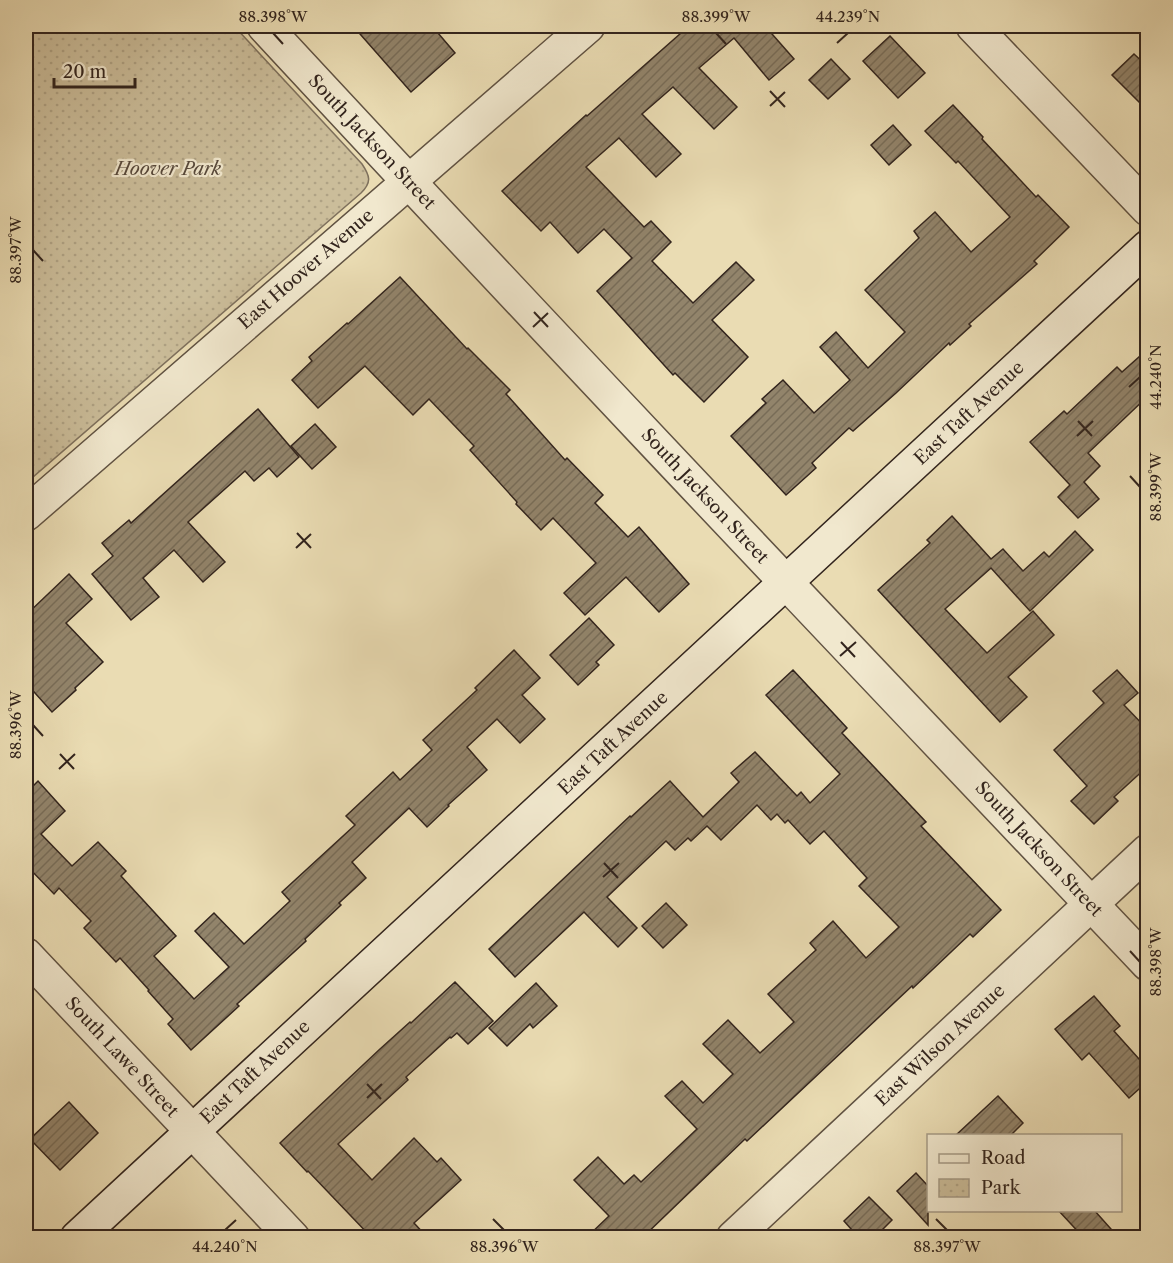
<svg xmlns="http://www.w3.org/2000/svg" width="1173" height="1263" viewBox="0 0 1173 1263" font-family="'Libre Caslon Text',serif">
<style>
.park{fill:url(#park-dots);stroke:#7e705c;stroke-width:1.5}
.building{fill:url(#building-hatch);stroke:#32241d;stroke-width:1.5}
.lines{fill:none;stroke-linecap:round;stroke-linejoin:round}
.street-casing{stroke:#605242;stroke-width:36}
.secondary-casing{stroke:#32241d;stroke-width:36}
.street{stroke:#f1e8ce;stroke-width:33}
.secondary{stroke:#f1e8ce;stroke-width:33}
.ticks{fill:none;stroke:#32241d;stroke-width:2}
.labels{text-anchor:middle;stroke-width:4.5;stroke-linejoin:round;paint-order:stroke}
.street-label{font-size:18px;fill:#32241d;stroke:#f1e8ce}
.park-label{font-size:18px;font-style:italic;fill:#584a3c;stroke:#f1e8ce}
.neatline{fill:none;stroke:#32241d;stroke-width:2}
.ticks-label{font-size:15px;text-anchor:middle;fill:#32241d}
</style>
<defs>
<pattern id="park-dots" width="8" height="8" patternUnits="userSpaceOnUse" patternTransform="scale(1.5)"><rect width="8" height="8" fill="#cbbd9a"/><path d="M2 2h.1M6 6h.1" fill="none" stroke="#afa284" stroke-width="1.8" stroke-linecap="round"/></pattern>
<pattern id="building-hatch" width="6" height="6" patternUnits="userSpaceOnUse" patternTransform="scale(1.5)"><rect width="6" height="6" fill="#92846b"/><path d="M-1 1l2-2M0 6l6-6M5 7l2-2" fill="none" stroke="#786c57"/></pattern>
</defs>
<rect width="100%" height="100%" fill="#eadcb3"/>
<filter id="stains"><feTurbulence type="fractalNoise" baseFrequency=".00333" numOctaves="4"/><feColorMatrix values="0 0 0 0 .2 0 0 0 0 .09 0 0 0 0 .02 0 0 0 .5 -.17"/></filter>
<radialGradient id="worn" r=".72"><stop offset=".6" stop-color="#630" stop-opacity="0"/><stop offset="1" stop-color="#630" stop-opacity=".3"/></radialGradient>
<path class="park" d="M26 26H234L362 164C370 176 372 182 361 193L26 483Z"/>
<g class="building">
<polygon points="353,26 432,26 455,53 411,92"/>
<polygon points="689,26 765,26 794,59 769,80 734,38 699,68 737,107 714,129 673,87 642,114 681,154 656,177 619,138 586,167 644,227 651,221 671,242 652,261 693,303 736,262 754,280 712,320 748,357 704,402 675,373 673,375 597,291 632,258 604,229 578,253 550,222 541,231 502,191 586,115 587,116"/>
<polygon points="890,36 925,73 898,98 863,61"/>
<polygon points="1134,54 1148,67 1148,111 1112,75"/>
<polygon points="831,59 850,79 828,99 809,80"/>
<polygon points="953,105 983,137 982,139 1036,197 1038,195 1069,227 1034,261 1037,264 969,324 971,326 950,345 949,343 896,393 853,431 849,428 812,463 816,468 786,495 731,436 766,403 762,399 783,380 814,413 850,380 820,347 836,332 868,368 905,332 865,290 919,238 914,231 935,212 971,252 1010,217 958,161 956,163 925,131"/>
<polygon points="893,125 911,145 889,165 871,145"/>
<polygon points="400,277 467,349 468,348 510,390 506,394 565,460 567,458 603,495 595,503 628,537 639,527 689,584 659,612 626,577 585,615 564,593 596,563 553,518 541,530 516,504 517,502 470,450 474,446 429,399 413,415 365,366 318,408 292,380 312,361 309,357 347,323 348,324"/>
<polygon points="1148,349 1148,396 1088,453 1100,466 1084,482 1099,499 1078,518 1058,497 1070,485 1030,442 1064,411 1067,414 1117,367 1122,372"/>
<polygon points="258,409 299,457 277,477 269,468 254,481 245,471 188,522 225,562 203,582 174,550 143,578 159,597 131,620 92,574 113,556 102,543 129,520 131,523"/>
<polygon points="315,424 336,447 312,469 291,446"/>
<polygon points="952,516 991,559 1003,549 1023,571 1044,552 1049,557 1075,531 1093,550 1030,611 991,568 945,609 987,653 1033,611 1054,635 1008,677 1027,697 1000,722 878,590 930,543 927,540"/>
<polygon points="69,574 92,599 66,623 103,662 75,688 76,690 52,712 26,683 26,615"/>
<polygon points="589,618 614,645 596,662 599,665 578,685 550,655"/>
<polygon points="514,650 540,678 522,695 545,719 520,743 497,719 467,747 487,770 448,805 449,806 427,827 409,808 352,862 366,878 339,903 341,905 305,939 306,941 237,1004 239,1006 191,1050 168,1024 173,1019 148,991 149,990 120,958 116,962 84,928 91,921 59,888 54,894 26,865 26,793 38,781 65,811 41,834 72,866 98,842 126,871 121,876 176,936 154,956 194,999 229,967 195,931 214,913 244,944 290,901 282,892 355,825 346,816 393,772 400,780 432,750 423,740 477,690 475,688"/>
<polygon points="793,670 847,728 842,733 926,822 921,826 1001,910 973,937 970,934 913,988 912,986 747,1141 745,1139 642,1238 586,1238 609,1216 574,1180 598,1157 624,1184 634,1175 641,1182 697,1129 665,1096 682,1081 703,1103 733,1074 703,1044 728,1020 760,1053 794,1022 768,994 816,950 810,943 833,921 866,958 899,927 859,886 867,878 824,831 810,844 788,820 785,823 777,814 771,820 757,805 721,840 707,826 691,841 688,838 675,850 666,841 607,897 637,928 618,947 584,912 515,977 489,949 630,816 631,817 670,781 703,817 739,782 731,773 755,752 797,796 801,792 810,803 840,774 766,695"/>
<polygon points="1117,670 1138,693 1124,705 1148,730 1148,766 1114,797 1118,801 1094,824 1071,801 1087,786 1054,750 1104,703 1093,691"/>
<polygon points="666,903 687,925 663,948 642,926"/>
<polygon points="455,982 493,1021 468,1044 457,1033 451,1038 450,1037 406,1077 408,1080 338,1144 372,1180 414,1138 437,1162 441,1158 461,1180 414,1223 428,1238 372,1238 308,1171 307,1172 280,1143 380,1049 410,1022 411,1023"/>
<polygon points="536,983 557,1006 533,1028 530,1024 507,1046 489,1028"/>
<polygon points="1094,996 1120,1026 1114,1031 1148,1069 1148,1081 1129,1098 1089,1053 1082,1060 1055,1029"/>
<polygon points="998,1096 1023,1123 1010,1136 955,1136"/>
<polygon points="69,1102 98,1133 60,1170 30,1139"/>
<polygon points="916,1173 928,1186 928,1225 897,1191"/>
<polygon points="869,1197 892,1220 874,1238 859,1238 844,1221"/>
<polygon points="1058,1210 1094,1210 1119,1238 1084,1238"/>
</g>
<g class="lines">
<defs>
<g id="street">
<path d="M264 26C556 341 852 652 1148 964"/>
<polyline points="973,26 1148,209"/>
<polyline points="26,514 588,26"/>
<polyline points="26,955 293,1238"/>
<polyline points="733,1238 1148,851"/>
</g>
<polyline id="secondary" points="77,1238 1148,247"/>
</defs>
<use href="#street" class="street-casing"/>
<use href="#secondary" class="secondary-casing"/>
<use href="#street" class="street"/>
<use href="#secondary" class="secondary"/>
</g>
<path class="ticks" d="M273 33 283 44M716 33 726 44M837 43 848 33M770 91 785 107M770 106 785 92M33 250 43 261M534 312 548 327M533 327 548 313M1129 387 1140 377M1078 421 1092 436M1077 436 1093 421M1130 476 1140 487M297 533 311 548M296 548 311 534M841 642 855 657M840 656 856 642M33 725 43 736M60 754 74 769M59 769 75 754M604 863 618 878M603 877 619 863M1130 951 1140 962M367 1084 381 1099M367 1098 382 1084M493 1219 504 1230M936 1219 947 1230M225 1230 236 1220"/>
<g class="labels">
<g class="street-label">
<text transform="translate(372 142) rotate(47)" y="6">South Jackson Street</text>
<text transform="translate(306 269) rotate(-41)" y="6">East Hoover Avenue</text>
<text transform="translate(969 413) rotate(-43)" y="6">East Taft Avenue</text>
<text transform="translate(705 496) rotate(47)" y="6">South Jackson Street</text>
<text transform="translate(613 743) rotate(-43)" y="6">East Taft Avenue</text>
<text transform="translate(1039 849) rotate(47)" y="6">South Jackson Street</text>
<text transform="translate(940 1045) rotate(-43)" y="6">East Wilson Avenue</text>
<text transform="translate(122 1057) rotate(47)" y="6">South Lawe Street</text>
<text transform="translate(255 1072) rotate(-43)" y="6">East Taft Avenue</text>
</g>
<g class="park-label">
<text x="168" y="175">Hoover Park</text>
</g>
</g>
<rect width="1173" height="1263" fill="none" stroke="#eadcb3" stroke-width="66"/>
<rect x="927" y="1134" width="195" height="78" fill="#f1e8ce" stroke="#a59a87" stroke-width="1.5"/>
<rect x="939" y="1154" width="30" height="9" fill="#f1e8ce" stroke="#a59a87" stroke-width="1.5"/>
<text x="981" y="1164" font-size="18" fill="#32241d">Road</text>
<rect x="939" y="1179" width="30" height="18" fill="url(#park-dots)" stroke="#a59a87" stroke-width="1.5"/>
<text x="981" y="1194" font-size="18" fill="#32241d">Park</text>
<path d="M54 78v9h81v-9" fill="none" stroke="#32241d" stroke-width="3"/>
<text x="63" y="78" font-size="18" fill="#32241d" stroke="#f1e8ce" stroke-width="4.5" paint-order="stroke">20 m</text>
<rect x="33" y="33" width="1107" height="1197" class="neatline"/>
<g class="ticks-label">
<text x="273" y="22">88.398°W</text>
<text x="716" y="22">88.399°W</text>
<text x="848" y="22">44.239°N</text>
<text transform="translate(16 250) rotate(-90)" y="5">88.397°W</text>
<text transform="translate(1156 377) rotate(-90)" y="5">44.240°N</text>
<text transform="translate(1156 487) rotate(-90)" y="5">88.399°W</text>
<text transform="translate(16 725) rotate(-90)" y="5">88.396°W</text>
<text transform="translate(1156 962) rotate(-90)" y="5">88.398°W</text>
<text x="225" y="1252">44.240°N</text>
<text x="504" y="1252">88.396°W</text>
<text x="947" y="1252">88.397°W</text>
</g>
<rect width="100%" height="100%" filter="url(#stains)"/>
<rect width="100%" height="100%" fill="url(#worn)"/>
</svg>
